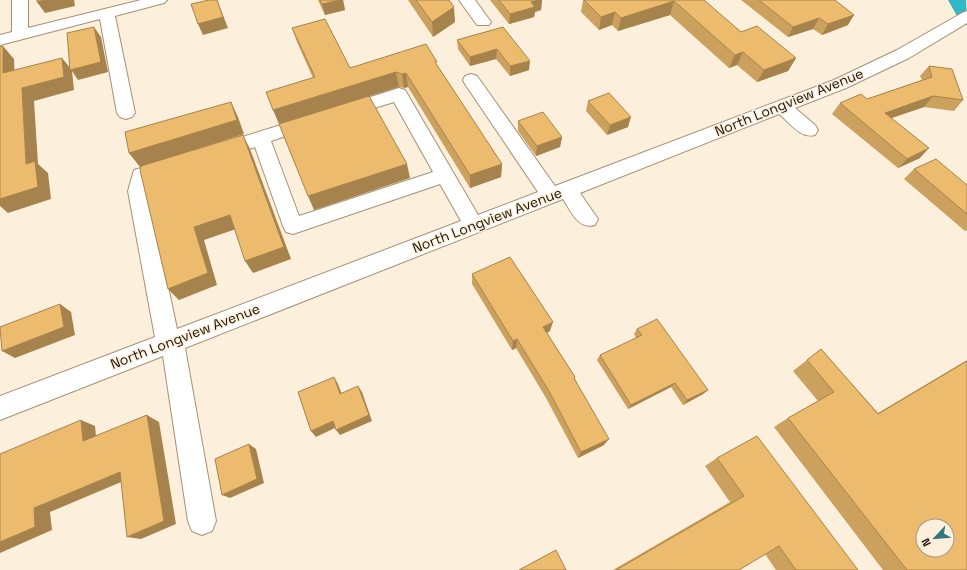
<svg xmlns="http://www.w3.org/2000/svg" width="967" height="570" viewBox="0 0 967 570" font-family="'Space Grotesk',sans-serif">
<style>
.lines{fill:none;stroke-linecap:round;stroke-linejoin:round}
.canal{fill:#30b8c4;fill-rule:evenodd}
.minor-casing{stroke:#a59173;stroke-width:2}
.minor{fill:#fff;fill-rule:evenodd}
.wall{fill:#cca15e}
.shaded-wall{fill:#a6834c}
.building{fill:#edbb6d;stroke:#a6834c;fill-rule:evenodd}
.labels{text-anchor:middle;stroke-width:3;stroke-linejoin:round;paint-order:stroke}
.street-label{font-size:14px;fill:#1d150a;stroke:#fcefdc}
</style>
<rect width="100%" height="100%" fill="#fcefdc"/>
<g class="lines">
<polygon class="canal" points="948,0 966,0 967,25 961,23"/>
<defs>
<g id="minor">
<polygon points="12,0 28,0 28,28 141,0 167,0 164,3 115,16 135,113 132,117 126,119 120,117 117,113 100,19 0,45 0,35 12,32"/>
<polygon points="459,0 475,0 491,22 489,25 477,25"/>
<path d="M967 11V23L909 58 846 88 795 108 815 125 818 130 815 135C801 139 790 123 779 114L580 193 598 219 595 225C578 230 571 211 563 199L185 348 216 521 212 531 202 535 192 531 188 521 163 356 0 420V396L155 337 128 191 134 170 169 160 176 162 179 167 176 172 150 180 148 191 177 329 461 221 440 184 293 234 286 232 283 226 255 147 217 159 210 157 208 152 210 147 310 116 316 118 319 122 316 126 271 141 299 216 433 172 394 102 345 117 339 115 336 111 339 107 399 88 405 90 478 215 538 192 465 84 463 80 465 76 471 74 477 76 555 186 834 80 897 50 962 13Z"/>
</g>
</defs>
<use href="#minor" class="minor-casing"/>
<use href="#minor" class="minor"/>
</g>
<g class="wall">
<polygon points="318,0 343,0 345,10 325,15"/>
<polygon points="408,0 449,0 455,22 433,37"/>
<polygon points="490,0 542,0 541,10 535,12 534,17 509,24"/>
<polygon points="583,0 704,0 741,32 796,58 788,71 757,82 737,65 729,68 670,15 618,31 612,25 599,30 581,12"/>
<polygon points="741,0 835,0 848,25 822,35 813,29 788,37"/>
<polygon points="503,27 529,70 510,76 496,59 470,66 458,49 457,40"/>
<polygon points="292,28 350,68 438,67 502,164 501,177 470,188 408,87 404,88 399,87 313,78 297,42"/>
<polygon points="929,66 963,100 954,111 924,107 891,118 920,158 898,168 832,114 840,103 867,99 922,80 920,76"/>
<polygon points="588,101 628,127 607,135 586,111"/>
<polygon points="518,121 562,137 560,147 536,156 518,131"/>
<polygon points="914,169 967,185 967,230 965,231 904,179"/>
<polygon points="472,274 550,331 547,333 575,379 604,445 578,458 546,398 516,348 512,350 472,284"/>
<polygon points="637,329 708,390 703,394 683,405 671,387 628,409 597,360 600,355 636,338 634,334"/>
<polygon points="821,349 878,413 967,360 967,570 883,570 774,427 788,418 818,401 793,371"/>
<polygon points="717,458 858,570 776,570 765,554 739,570 613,570 730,502 705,466"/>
</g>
<g class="shaded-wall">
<polygon points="47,0 74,0 75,6 45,13 37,2"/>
<polygon points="217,0 228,28 203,35 198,24"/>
<polygon points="340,0 343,0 345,10 325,15 322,4"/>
<polygon points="539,0 542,0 541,10 535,12 534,17 509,24 510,14 531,2"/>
<polygon points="674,1 670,15 618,31 621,18"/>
<polygon points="454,7 455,22 433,37 432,22"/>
<polygon points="615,12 612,25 599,30 601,17"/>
<polygon points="854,15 848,25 822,35 828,24"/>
<polygon points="819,18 813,29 788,37 793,27"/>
<polygon points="94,27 101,37 108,72 78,80 72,71 74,90 34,101 38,164 48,173 51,199 8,213 0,206 0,199 26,164 22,88 62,58 71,69"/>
<polygon points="3,46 14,59 15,86 3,73"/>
<polygon points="497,49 496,59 470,66 470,57"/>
<polygon points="743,52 737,65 729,68 735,55"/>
<polygon points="796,58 788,71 757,82 764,70"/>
<polygon points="530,61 529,70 510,76 510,66"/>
<polygon points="396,72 399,87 279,124 273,110"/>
<polygon points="406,73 408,87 404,88 402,74"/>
<polygon points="933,96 924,107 877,123 885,113"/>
<polygon points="231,102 238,117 244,134 140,167 129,153"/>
<polygon points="631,117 628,127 607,135 610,125"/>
<polygon points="243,135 250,149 291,259 253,273 245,261"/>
<polygon points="562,137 560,147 536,156 537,146"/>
<polygon points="929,148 920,158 898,168 907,159"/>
<polygon points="407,164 410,178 314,210 308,196"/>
<polygon points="502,164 501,177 470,188 470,175"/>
<polygon points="230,215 239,228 204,240 217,285 179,300 168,289 194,227"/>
<polygon points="60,304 71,312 75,335 15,358 2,351"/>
<polygon points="553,322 550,331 541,336 543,327"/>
<polygon points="517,339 516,348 512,350 513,341"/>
<polygon points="334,377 338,384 344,400 340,394"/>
<polygon points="675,383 671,387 628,409 631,405"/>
<polygon points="358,386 362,392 372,421 340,435 336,430"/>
<polygon points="708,390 703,394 683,405 687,400"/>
<polygon points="147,415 159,422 176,524 141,539 127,537"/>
<polygon points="81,420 95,426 97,447 83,441"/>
<polygon points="333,421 337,427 316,437 311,431"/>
<polygon points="609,439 604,445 578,458 581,452"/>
<polygon points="249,444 256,449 264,483 230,498 222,495"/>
<polygon points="120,472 133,477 50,512 52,530 0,553 0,542 34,508"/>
</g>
<g class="building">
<polygon points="37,0 47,0 37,2"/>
<polygon points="209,0 217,0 223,17 198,24 191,4"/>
<polygon points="320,0 340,0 322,4"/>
<polygon points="416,0 449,0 454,7 432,22"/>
<polygon points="499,0 539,0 531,2 535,7 510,14"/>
<polygon points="584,0 704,0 741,32 757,26 796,58 764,70 743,52 735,55 674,1 621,18 615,12 601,17"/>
<polygon points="759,0 835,0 854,15 828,24 819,18 793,27"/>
<polygon points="325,19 350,68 426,44 437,62 435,62 502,164 470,175 406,73 402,74 396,72 273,110 266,92 315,77 292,28"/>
<polygon points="94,27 101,62 70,70 67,33"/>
<polygon points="503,27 530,61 510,66 497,49 470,57 457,40"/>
<polygon points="3,46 3,73 62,58 64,77 22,88 26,164 35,161 38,187 0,199 0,47"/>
<polygon points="929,66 952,69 963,100 933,96 885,113 929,148 907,159 840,103 861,94 867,99 932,77"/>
<polygon points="609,93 631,117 610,125 588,101"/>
<polygon points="369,96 407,164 308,196 279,124"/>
<polygon points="231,102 237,120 129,153 125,132"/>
<polygon points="543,112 562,137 537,146 518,121"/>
<polygon points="243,135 284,247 245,261 230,215 194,227 208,273 168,289 140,170 141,166"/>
<polygon points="936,159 967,185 967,214 914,169"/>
<polygon points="510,257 553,322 543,327 575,377 574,378 609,439 581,452 549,391 517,339 513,341 472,274"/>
<polygon points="60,304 64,327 2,351 0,327"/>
<polygon points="657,319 708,390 687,400 675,383 631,405 600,355 642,335 637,329"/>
<path d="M821 349 878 414 967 361V570H907L788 418 834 392 807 360ZM923 526H947V550H923Z"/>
<polygon points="334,377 340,394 358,386 369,415 336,430 333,421 311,431 298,392"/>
<polygon points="147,415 164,521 127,537 120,472 34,508 35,527 0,542 0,454 81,420 83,441"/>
<polygon points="757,436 858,570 796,570 779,546 739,570 616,570 744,496 717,458"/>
<polygon points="249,444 257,479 222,495 215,459"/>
<polygon points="556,550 566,570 519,570"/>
</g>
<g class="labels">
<g class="street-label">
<text transform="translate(789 102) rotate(-22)" y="5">North Longview Avenue</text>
<text transform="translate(487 220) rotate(-21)" y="5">North Longview Avenue</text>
<text transform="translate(185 336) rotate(-21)" y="5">North Longview Avenue</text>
</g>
</g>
<g transform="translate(935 538) rotate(244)"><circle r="19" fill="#fcefdc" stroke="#a39888"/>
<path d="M0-3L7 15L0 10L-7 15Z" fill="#2f787f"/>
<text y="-6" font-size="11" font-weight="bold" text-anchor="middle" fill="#1d150a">N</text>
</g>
</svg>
